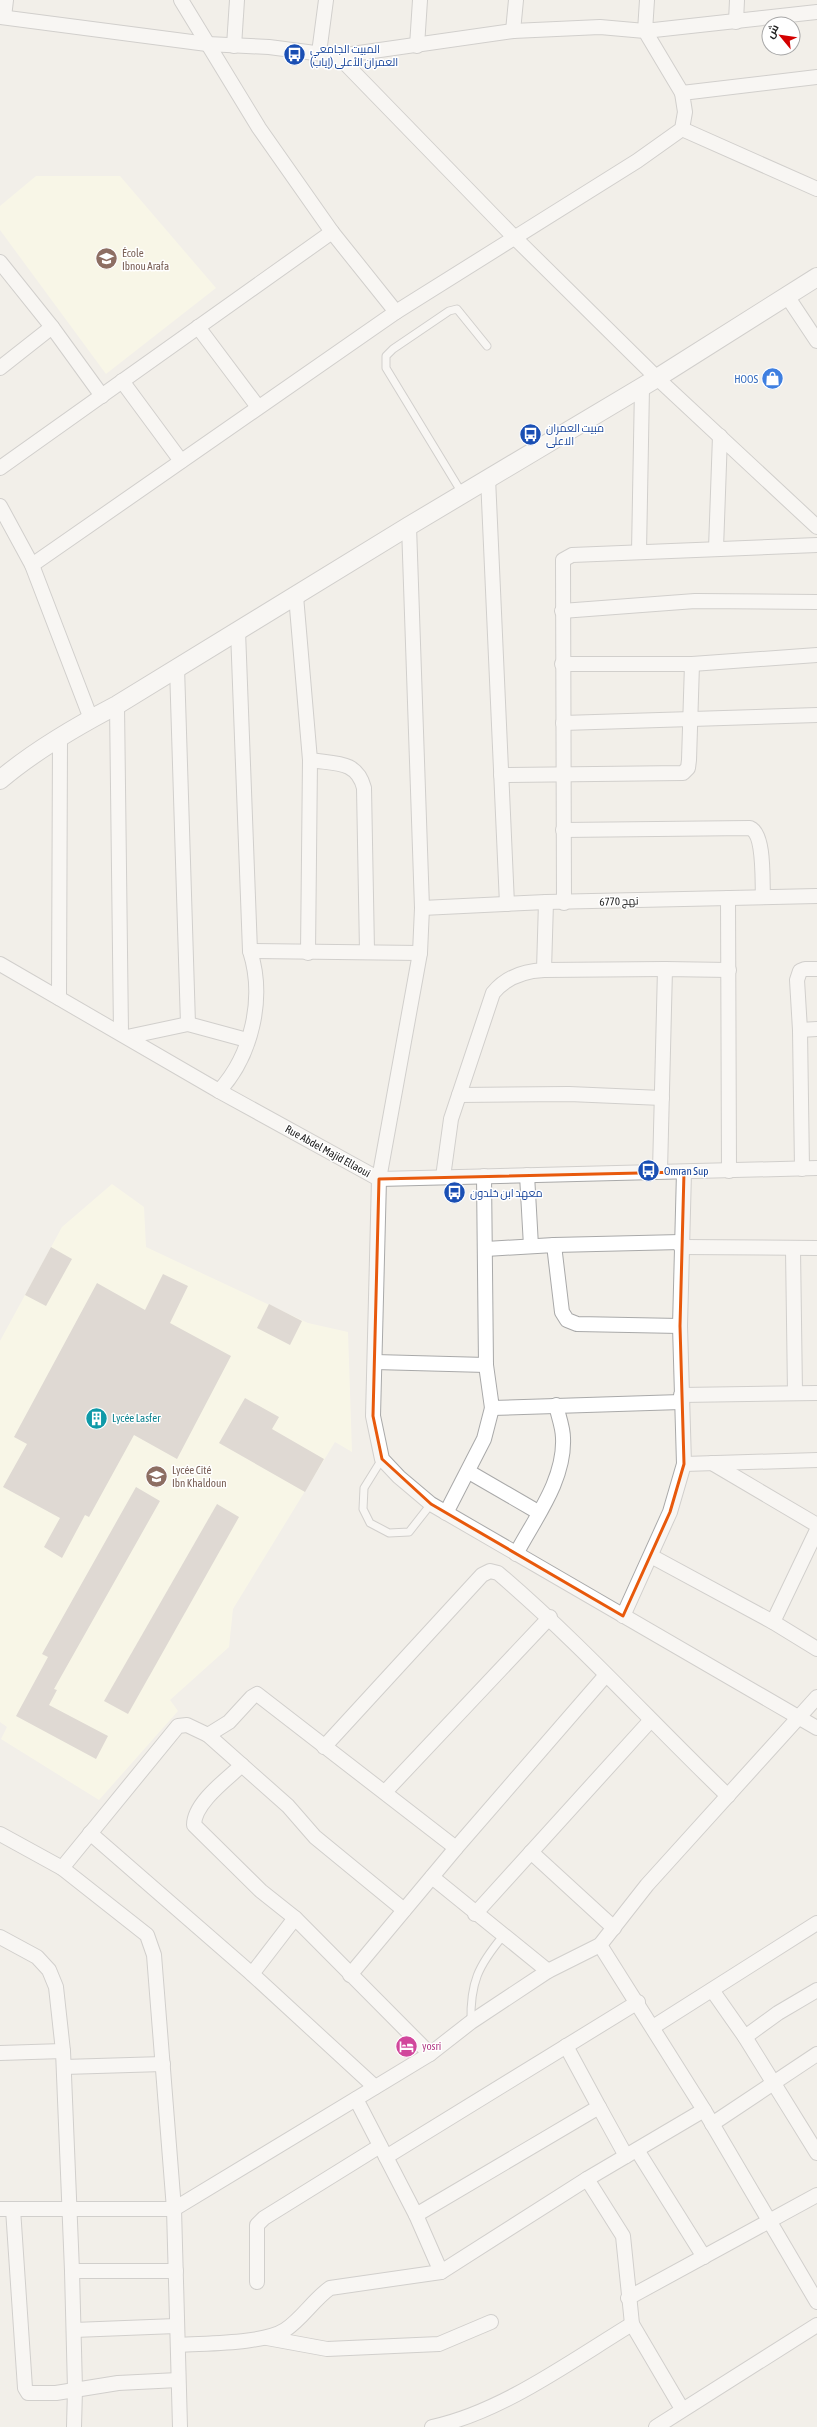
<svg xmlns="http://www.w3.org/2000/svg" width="817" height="2427" viewBox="0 0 817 2427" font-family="'Asap Condensed',Cairo,sans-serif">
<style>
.education{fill:#ffffe5}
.building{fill:#c7bfb8}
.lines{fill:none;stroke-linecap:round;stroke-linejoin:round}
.service-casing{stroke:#a9a9a9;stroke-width:9}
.minor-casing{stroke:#a9a9a9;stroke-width:16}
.tertiary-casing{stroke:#a9a9a9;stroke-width:20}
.service{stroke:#fff;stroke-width:7}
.minor{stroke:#fff;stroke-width:14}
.tertiary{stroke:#fff;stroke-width:18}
.marked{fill:none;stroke:#e8590c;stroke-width:3;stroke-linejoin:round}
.labels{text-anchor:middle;stroke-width:3;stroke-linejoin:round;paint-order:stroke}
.transit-label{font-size:11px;fill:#164399;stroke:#fff;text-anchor:start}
.education-label{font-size:11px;fill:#785e54;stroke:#fff;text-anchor:start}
.shop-label{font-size:11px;fill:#366cbe;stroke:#fff;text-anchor:end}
.street-label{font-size:11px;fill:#222;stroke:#fff}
.culture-label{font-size:11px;fill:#0d838f;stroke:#fff;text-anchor:start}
.hotel-label{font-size:11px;fill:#b23c85;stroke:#fff;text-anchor:start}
</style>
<rect width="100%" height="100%" fill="#f2efe9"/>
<g class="education">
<polygon points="36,176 120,176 216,288 106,374 0,230 0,206"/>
<polygon points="112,1184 144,1207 146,1247 308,1323 348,1332 352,1452 335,1442 233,1609 229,1647 170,1700 178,1711 99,1800 1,1739 7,1727 0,1722 0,1341 62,1227"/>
</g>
<g class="building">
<polygon points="51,1247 72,1259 46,1306 25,1295"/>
<polygon points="163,1274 188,1286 170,1323 231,1356 177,1459 134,1435 89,1517 85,1515 62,1558 44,1547 60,1518 3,1487 27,1444 14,1437 97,1283 145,1310"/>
<polygon points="269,1304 302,1321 290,1345 257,1328"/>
<polygon points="245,1398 279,1417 272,1429 324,1459 305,1492 219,1443"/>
<polygon points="136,1487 160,1501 54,1689 57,1690 49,1705 108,1736 96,1759 16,1716 48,1657 42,1654"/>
<polygon points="217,1504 239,1517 128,1714 104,1701"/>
</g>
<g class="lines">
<defs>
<g id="service">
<polyline points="462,493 386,368 386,356 393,349 449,311 457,309 487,346"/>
<polyline points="382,1459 364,1488 363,1509 370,1523 389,1533 409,1532 431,1504"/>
<path d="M471 2022C470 1983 478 1966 503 1936"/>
</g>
<g id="minor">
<polyline points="181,0 259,128 332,232 396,312"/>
<polyline points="647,0 645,31 817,12"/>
<polyline points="0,17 207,44 269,47 338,56 513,31 600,27 645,31 682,93"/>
<polyline points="4,17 6,0"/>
<polyline points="736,22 737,0"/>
<polyline points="513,31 516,0"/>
<polyline points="234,46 237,0"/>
<polyline points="417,46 420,0"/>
<polyline points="319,53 326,0"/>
<polyline points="338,56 514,237 657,378 817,527"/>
<polyline points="682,129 817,189"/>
<polyline points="0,262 52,327 102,396"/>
<polyline points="787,296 817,341"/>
<polyline points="198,327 258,407"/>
<polyline points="0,368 52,327"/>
<polyline points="122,381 181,461"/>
<polyline points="0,468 332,232"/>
<polyline points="488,478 507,904"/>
<polyline points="0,506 32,565 91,719"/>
<polyline points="409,526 422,908 420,953 379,1179 373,1416 382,1459 399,1477 431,1504 817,1728"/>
<polyline points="716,549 720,436"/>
<polyline points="639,552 642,387"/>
<polyline points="32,565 396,312 637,161 682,129 685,112 682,93 817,77"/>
<polyline points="296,596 310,760 308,953"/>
<polyline points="562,611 695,601 817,602"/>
<polyline points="562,664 692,664 817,655"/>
<polyline points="177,667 188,1024"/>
<polyline points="117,705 121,1033"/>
<polyline points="563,723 817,715"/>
<path d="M310 760C335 764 357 760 364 788L367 951"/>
<polyline points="501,775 683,773 688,768 689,760 692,664"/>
<path d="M563 830 750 828C765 834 762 881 763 897"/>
<polyline points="728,898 729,1171"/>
<polyline points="564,903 563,560 572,555 817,545"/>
<polyline points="422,908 546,902 817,896"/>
<polyline points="250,951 420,953"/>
<polyline points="0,964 219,1091 379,1179 817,1168"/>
<polyline points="544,970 665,969"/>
<polyline points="59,998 60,739"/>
<polyline points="800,1030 817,1029"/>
<polyline points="127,1037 188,1024 247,1040"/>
<path d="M219 1091C252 1055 265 998 250 951L238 631"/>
<polyline points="459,1095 569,1094 662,1098"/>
<polyline points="802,1169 800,1030 797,980 800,971 805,969 817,969"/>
<polyline points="660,1171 665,969 729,970"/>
<polyline points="527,1175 531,1246"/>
<polyline points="484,1176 486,1365 492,1408 681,1402"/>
<path d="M443 1177 451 1119 493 993C506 977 523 971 544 970L546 902"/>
<polyline points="554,1245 681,1242"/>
<polyline points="681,1247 817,1248"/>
<polyline points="486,1249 554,1245 562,1312 567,1320 577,1324 680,1326"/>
<polyline points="793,1249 795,1393"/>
<polyline points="375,1362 486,1365"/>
<polyline points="681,1395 817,1393"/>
<polyline points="712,1463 817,1525"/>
<polyline points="684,1464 817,1460"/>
<polyline points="469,1472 538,1512"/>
<polyline points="446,1513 484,1439 492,1408"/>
<path d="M516 1554C535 1518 565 1480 563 1438 563 1427 558 1415 556 1405"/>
<polyline points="651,1556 773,1622 817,1649"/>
<polyline points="623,1616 670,1512 684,1464 680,1326 684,1172"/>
<polyline points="773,1622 817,1530"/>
<polyline points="208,1735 288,1806 315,1837 404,1910"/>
<path d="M324 1747 482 1575 490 1571 498 1573C579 1642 651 1722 728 1796"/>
<path d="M242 1765C227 1779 194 1803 194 1825L261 1891 295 1918 430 2054"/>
<polyline points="385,1792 550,1617"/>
<polyline points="90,1833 252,1974 375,2087"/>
<polyline points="0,1834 62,1868 147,1935 154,1955 174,2209 180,2427"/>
<polyline points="531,1852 614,1928"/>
<polyline points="62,1868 178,1726 187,1725 208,1735 229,1722 252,1697 257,1694 456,1848 606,1675"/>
<polyline points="432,1877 548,1971"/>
<polyline points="475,1914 650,1721"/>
<polyline points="0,1937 37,1957 49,1970 56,1987 63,2051 72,2271 75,2389 74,2427"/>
<polyline points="600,1945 704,2110 817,2302"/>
<polyline points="252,1974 295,1918"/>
<polyline points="350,1975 456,1848"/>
<polyline points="712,1990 745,2037 778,2013 817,1990"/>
<polyline points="653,2027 817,1923"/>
<polyline points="745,2037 817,2153"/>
<polyline points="0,2053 63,2051"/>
<polyline points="64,2067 163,2064"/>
<polyline points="356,2099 416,2215 441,2272"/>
<polyline points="599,2107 626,2156"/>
<polyline points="712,2124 817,2054"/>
<polyline points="637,2150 704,2257"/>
<polyline points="386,2157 638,2002"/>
<polyline points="587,2179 623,2236 632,2324 682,2409"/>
<polyline points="0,2209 174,2209 430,2054 471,2022 548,1971 600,1945 647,1885 817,1697"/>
<polyline points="13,2209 25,2388 28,2393 56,2393 118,2383 178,2380"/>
<polyline points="416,2215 599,2107 566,2046"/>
<polyline points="72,2271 176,2271"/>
<polyline points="257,2282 257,2225 264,2218 380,2146"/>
<polyline points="628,2298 817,2195"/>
<polyline points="74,2330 176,2326"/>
<polyline points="267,2338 327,2349 439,2344 491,2322"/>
<path d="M179 2345C205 2343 263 2344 285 2330 302 2319 313 2300 330 2288L441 2272 587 2179 704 2110"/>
<path d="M432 2427C502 2412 571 2361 632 2324"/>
<polyline points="656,2427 817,2325"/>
</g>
<path id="tertiary" d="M0 780C35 750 77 726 117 705L409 526 657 378 817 277"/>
</defs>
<use href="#service" class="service-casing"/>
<use href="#minor" class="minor-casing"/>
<use href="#tertiary" class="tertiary-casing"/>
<use href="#service" class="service"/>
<use href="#minor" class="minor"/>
<use href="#tertiary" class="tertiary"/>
</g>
<path d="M0 0H817V2427H0ZM684 1172 680 1326 684 1464 670 1512 623 1616 431 1504 382 1459 373 1416 379 1179Z" fill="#f2efe9" fill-opacity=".55" fill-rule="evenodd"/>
<path class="marked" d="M684 1172 680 1326 684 1464 670 1512 623 1616 431 1504 382 1459 373 1416 379 1179Z"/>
<defs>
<symbol id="bus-disc" viewBox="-11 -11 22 22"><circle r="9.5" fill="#1a4fb4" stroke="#fff"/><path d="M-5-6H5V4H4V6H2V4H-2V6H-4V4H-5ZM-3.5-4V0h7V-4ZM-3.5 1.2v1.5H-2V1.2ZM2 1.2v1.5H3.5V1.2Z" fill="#fff"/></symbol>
<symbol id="school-disc" viewBox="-11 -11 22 22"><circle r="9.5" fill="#8d6e63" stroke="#fff"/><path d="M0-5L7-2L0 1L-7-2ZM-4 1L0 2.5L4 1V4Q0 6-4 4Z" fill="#fff"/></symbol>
<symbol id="shop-disc" viewBox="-11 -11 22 22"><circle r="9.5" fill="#3f7fe0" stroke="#fff"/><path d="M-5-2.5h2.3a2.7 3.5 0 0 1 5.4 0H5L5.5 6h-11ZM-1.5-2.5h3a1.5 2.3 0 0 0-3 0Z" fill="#fff"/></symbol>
<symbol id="building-disc" viewBox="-11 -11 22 22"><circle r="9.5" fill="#0f9aa8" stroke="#fff"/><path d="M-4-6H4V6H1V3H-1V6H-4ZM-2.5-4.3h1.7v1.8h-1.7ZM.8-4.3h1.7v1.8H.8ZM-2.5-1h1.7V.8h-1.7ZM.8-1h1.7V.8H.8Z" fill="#fff"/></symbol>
<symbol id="hotel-disc" viewBox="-11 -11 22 22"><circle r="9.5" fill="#d1479c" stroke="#fff"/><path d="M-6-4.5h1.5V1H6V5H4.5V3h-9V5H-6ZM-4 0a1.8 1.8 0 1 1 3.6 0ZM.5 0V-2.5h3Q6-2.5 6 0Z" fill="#fff"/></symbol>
</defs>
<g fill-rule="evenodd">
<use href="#bus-disc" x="282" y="42" width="25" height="25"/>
<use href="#school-disc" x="94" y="246" width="25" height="25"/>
<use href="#shop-disc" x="760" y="366" width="25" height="25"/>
<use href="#bus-disc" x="518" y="422" width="25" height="25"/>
<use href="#bus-disc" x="636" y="1158" width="25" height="25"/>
<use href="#bus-disc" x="442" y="1180" width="25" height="25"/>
<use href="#building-disc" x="84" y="1406" width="25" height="25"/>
<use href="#school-disc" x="144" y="1464" width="25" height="25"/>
<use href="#hotel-disc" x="394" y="2034" width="25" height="25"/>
</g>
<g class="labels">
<g class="transit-label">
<text x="310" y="53">المبيت الجامعي<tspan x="310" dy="13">العمران الأعلى (إياب)</tspan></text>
<text x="546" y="432">مبيت العمران<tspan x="546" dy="13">الاعلى</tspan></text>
<text x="664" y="1175">Omran Sup</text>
<text x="470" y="1197">معهد ابن خلدون</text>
</g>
<g class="education-label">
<text x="122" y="257">École<tspan x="122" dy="13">Ibnou Arafa</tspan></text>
<text x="172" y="1474">Lycée Cité<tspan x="172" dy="13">Ibn Khaldoun</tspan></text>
</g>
<g class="shop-label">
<text x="758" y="383">HOOS</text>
</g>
<g class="street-label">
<text transform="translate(619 901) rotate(-2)" y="4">نهج 6770</text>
<text transform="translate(328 1151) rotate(29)" y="4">Rue Abdel Majid Ellaoui</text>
</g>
<g class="culture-label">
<text x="112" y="1422">Lycée Lasfer</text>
</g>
<g class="hotel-label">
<text x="422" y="2050">yosri</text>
</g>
</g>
<g transform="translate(781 36) rotate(299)"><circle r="19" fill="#ffffff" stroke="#a7a7a7"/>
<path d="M0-3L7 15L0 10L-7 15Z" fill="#d40000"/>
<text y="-6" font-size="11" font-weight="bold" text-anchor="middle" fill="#222222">ش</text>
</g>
</svg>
